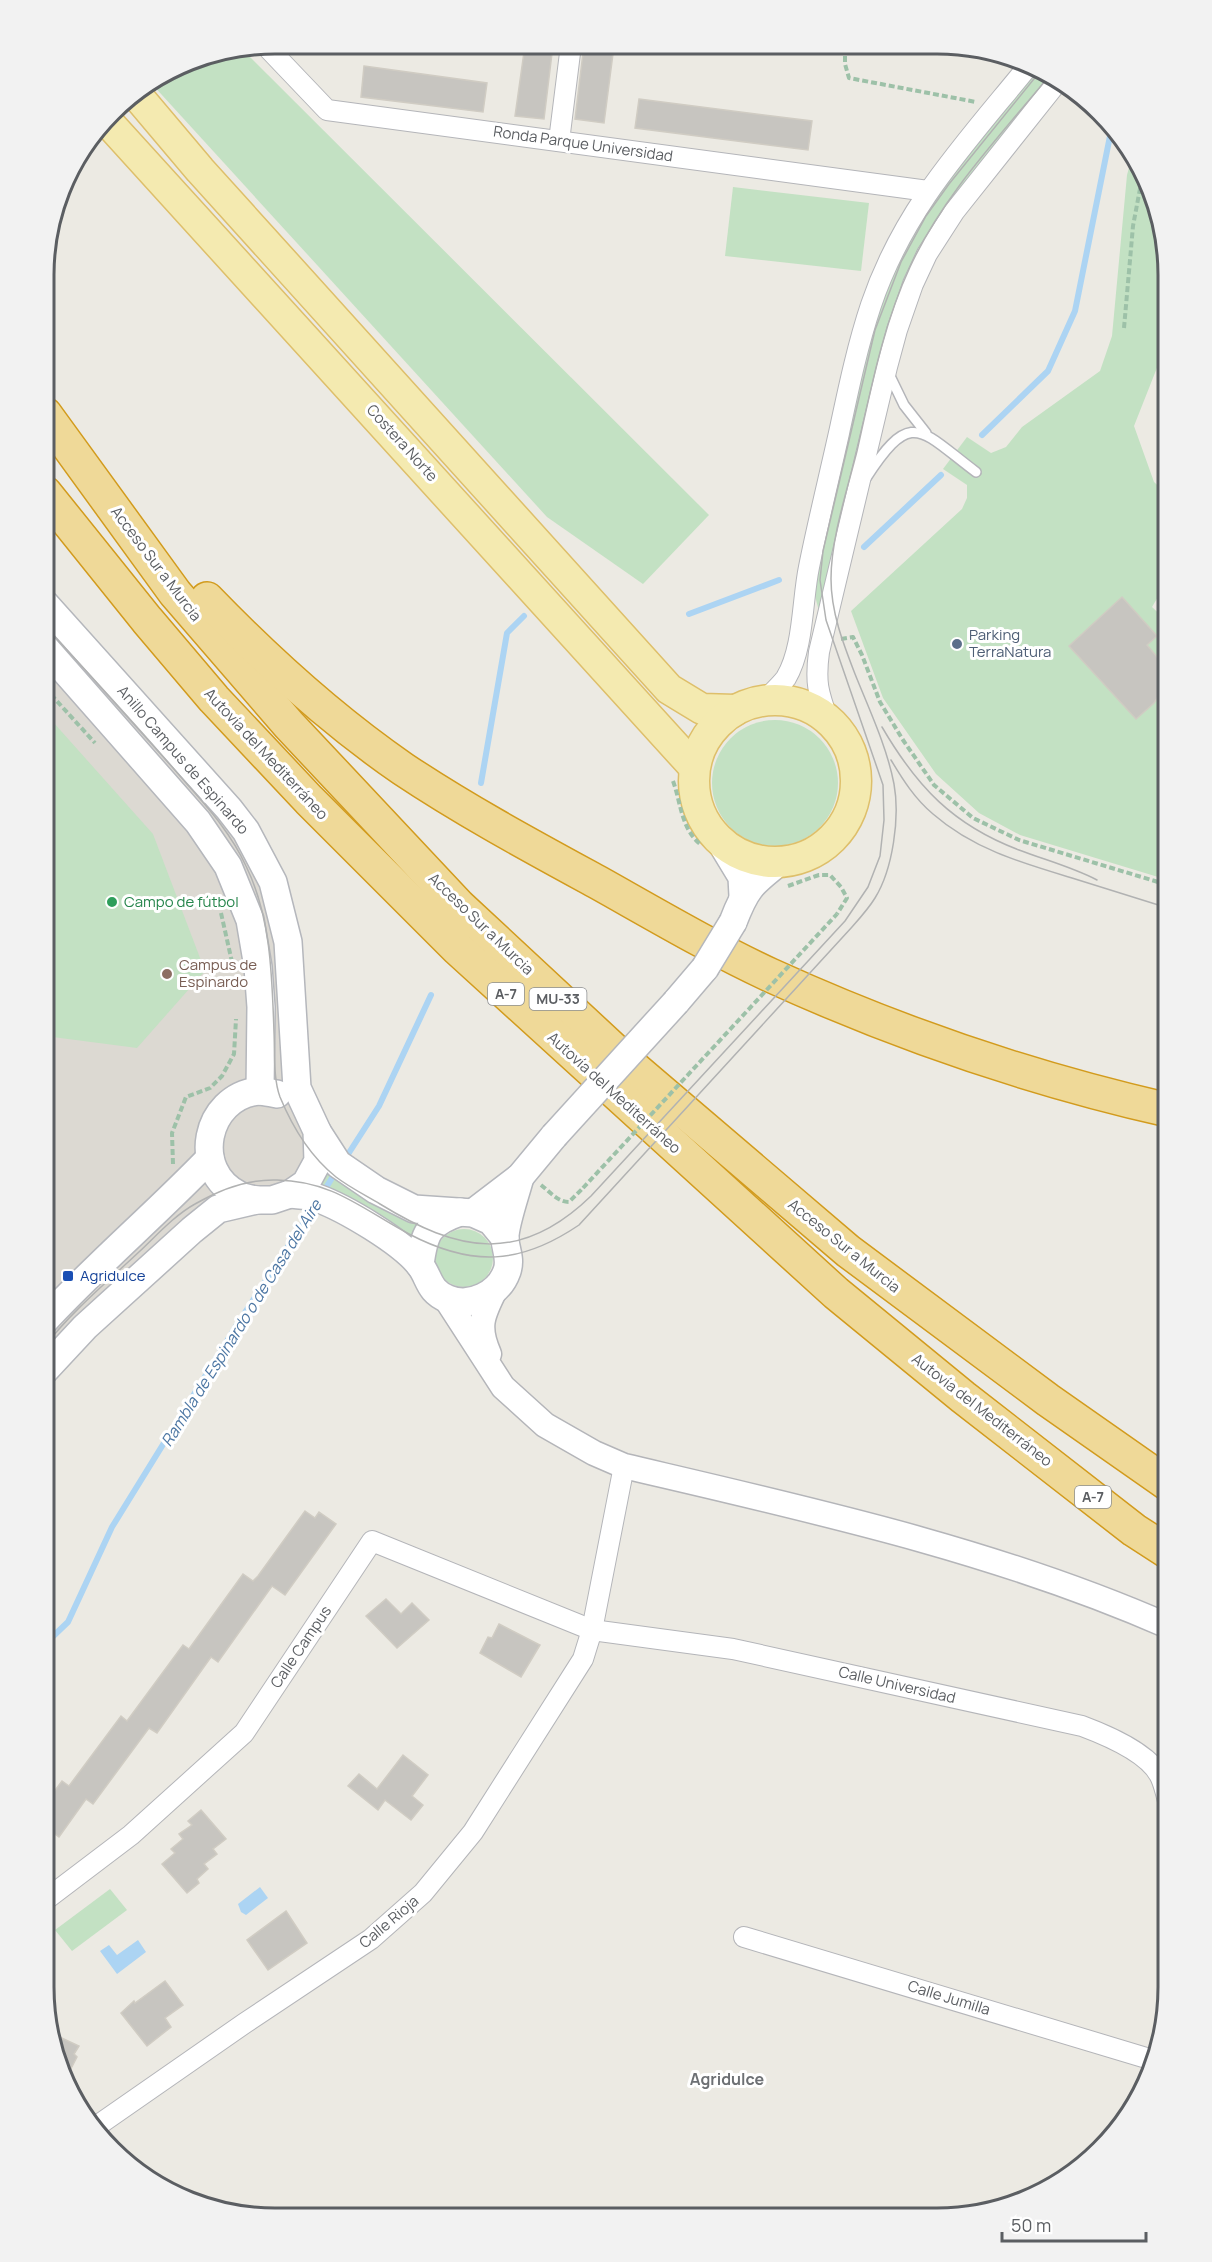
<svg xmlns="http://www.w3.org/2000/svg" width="1212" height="2262" viewBox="0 0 1212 2262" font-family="Manrope,sans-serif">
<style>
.education{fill:#dcd9d2}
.green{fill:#c3e1c3}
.water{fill:#acd4f3}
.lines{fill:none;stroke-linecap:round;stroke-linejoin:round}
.stream{stroke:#acd4f3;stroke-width:6}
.canal{stroke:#acd4f3;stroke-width:20}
.building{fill:#c7c5c0;stroke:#d0ccc3;stroke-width:1.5}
.service-casing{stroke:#b4b5b9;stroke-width:12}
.minor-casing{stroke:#b4b5b9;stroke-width:22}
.tertiary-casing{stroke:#b4b5b9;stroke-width:27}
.secondary-casing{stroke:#b5b7bc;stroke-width:30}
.primary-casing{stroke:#debf6a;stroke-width:33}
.motorway-casing{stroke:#d29b1d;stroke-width:36}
.path{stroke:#9dc1a8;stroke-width:4;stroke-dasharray:6 3;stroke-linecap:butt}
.service{stroke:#fff;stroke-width:9}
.minor{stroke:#fff;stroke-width:20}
.tertiary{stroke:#fff;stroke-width:24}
.secondary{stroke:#fff;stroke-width:27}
.primary{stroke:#f4eab0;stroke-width:30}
.motorway{stroke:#efd998;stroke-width:33}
.tram{stroke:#b1b2b2;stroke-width:1.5}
.secondary-bridge-casing{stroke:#b5b7bc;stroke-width:30;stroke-linecap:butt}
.path-bridge{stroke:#9dc1a8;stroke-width:4;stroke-dasharray:6 3;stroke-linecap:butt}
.secondary-bridge{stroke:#fff;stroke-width:27}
.service-dot{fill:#5c6f8a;stroke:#fff;stroke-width:2}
.leisure-dot{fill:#2e9e5b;stroke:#fff;stroke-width:2}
.education-dot{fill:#8d6e63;stroke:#fff;stroke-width:2}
.transit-dot{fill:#1a4fb4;stroke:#fff;stroke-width:2}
.labels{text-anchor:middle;stroke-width:6;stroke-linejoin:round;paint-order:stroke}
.shield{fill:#fff;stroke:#8c8e91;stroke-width:1.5}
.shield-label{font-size:14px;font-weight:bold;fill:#5b5e62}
.street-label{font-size:15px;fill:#5b5e62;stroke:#fff}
.service-label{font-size:15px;fill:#4e5e75;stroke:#fff;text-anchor:start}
.leisure-label{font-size:15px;fill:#27864d;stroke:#fff;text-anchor:start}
.education-label{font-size:15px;fill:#785e54;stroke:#fff;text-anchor:start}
.transit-label{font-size:15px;fill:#164399;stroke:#fff;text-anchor:start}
.water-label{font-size:16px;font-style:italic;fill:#4c76a3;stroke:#fff}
.neighbourhood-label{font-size:16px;font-weight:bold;fill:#6d7074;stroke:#fff}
.rim{fill:none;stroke:#5b5e62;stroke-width:3}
</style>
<rect width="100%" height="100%" fill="#eceae3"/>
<polygon class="education" points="45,604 273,881 308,1114 306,1183 218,1209 44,1371"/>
<g class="green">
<polygon points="243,50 709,515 643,584 547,517 151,83 187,61"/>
<polygon points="1035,66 1055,78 925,248 821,619 815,596 814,568 872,319 912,227"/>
<polygon points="1133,153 1156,200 1168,275 1168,322 1164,350 1134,426 1154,482 1168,495 1168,580 1152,607 1168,622 1168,880 1020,835 979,813 936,774 883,698 851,611 962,509 967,498 967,485 943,469 967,437 991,453 1006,447 1022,427 1100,371 1112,336 1127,175"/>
<polygon points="733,187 869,203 861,271 725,256"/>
<polygon points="45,713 153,834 205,971 137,1048 45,1036"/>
<circle cx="775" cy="783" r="63"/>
<polygon points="326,1160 423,1221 410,1243 308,1189"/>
<circle cx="464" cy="1258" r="29"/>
<polygon points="110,1889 127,1910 72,1951 55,1930"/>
</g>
<g class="water">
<polygon points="260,1887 268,1898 246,1915 241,1912 238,1904"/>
<polygon points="138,1940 146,1952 117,1974 100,1951 109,1945 117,1955"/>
</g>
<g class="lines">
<g class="stream">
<polyline points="982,435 1048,371 1075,311 1112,126"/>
<polyline points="864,547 941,475"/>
<polyline points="689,614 779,580"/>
<polyline points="481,783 507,633 524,616"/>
<polyline points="345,1159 379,1106 431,995"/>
<polyline points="322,1194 337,1170"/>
<polyline points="44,1645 68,1622 112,1527 235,1328 315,1205"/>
</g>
<polyline class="canal" points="1168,423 1168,398"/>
</g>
<g class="building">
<polygon points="525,45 553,45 544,119 515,116"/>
<polygon points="584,45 614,46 604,123 575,119"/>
<polygon points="364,66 487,83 483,112 361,97"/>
<polygon points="639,99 812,121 808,150 635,128"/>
<polygon points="1122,597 1157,636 1147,645 1168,670 1167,683 1154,703 1136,719 1069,646"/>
<polygon points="305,1511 315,1518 319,1512 336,1524 285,1595 272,1586 218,1662 211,1657 157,1733 149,1728 93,1804 86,1799 59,1837 44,1826 44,1805 62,1781 69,1786 121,1716 127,1721 183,1645 189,1649 243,1574 253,1581 258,1576"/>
<polygon points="386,1599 401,1614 412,1603 429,1620 397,1648 366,1616"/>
<polygon points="499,1624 540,1645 521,1677 480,1653 488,1637 492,1638"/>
<polygon points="403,1755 428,1775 412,1796 423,1805 411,1820 385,1800 378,1810 348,1786 359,1774 377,1789"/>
<polygon points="201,1810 226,1839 213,1849 217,1854 204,1864 208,1869 197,1879 199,1883 187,1893 162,1864 175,1853 171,1849 183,1839 179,1834 192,1825 188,1821"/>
<polygon points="286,1911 307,1943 268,1970 247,1940"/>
<polygon points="165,1981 183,2005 165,2018 171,2027 147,2046 121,2013 134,2001 135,2003"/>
<polygon points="51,2033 79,2046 74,2054 77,2057 65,2080 56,2062"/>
</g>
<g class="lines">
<defs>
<g id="service">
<polyline points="889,374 904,405 926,433"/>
<path d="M866 478C912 407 920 430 976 472"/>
</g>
<g id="minor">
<polyline points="265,45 327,110 928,191"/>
<polyline points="559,141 571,45"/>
<path d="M764 701C771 694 780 686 786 678 804 648 802 600 809 567 818 522 829 478 839 433 848 391 857 347 871 305 904 207 966 143 1030 64"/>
<path d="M828 720C818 692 815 682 819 652L887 367 897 330 913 284 927 254 954 212 1059 80"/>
<path d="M44 1901 131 1835 244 1733 372 1541 592 1630 733 1649 1082 1726C1106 1735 1150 1753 1161 1778 1164 1785 1166 1793 1168 1801"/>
<polyline points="744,1937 1153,2060"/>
<polyline points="94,2128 245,2023 371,1939 423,1893 473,1832 583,1659 592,1630 624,1466"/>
</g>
<g id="tertiary">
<path d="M446 1299 503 1387 545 1425 594 1453 624 1466C807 1509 995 1550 1168 1626"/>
<path d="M489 1354C477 1327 482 1316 495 1290"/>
</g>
<g id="secondary">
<polyline points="45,648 198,822 228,866 250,920 258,967 261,1007 260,1091"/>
<polyline points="722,844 742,877 743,896"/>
<path d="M733 922C746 888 751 884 779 862"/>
<polyline points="676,1002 705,968"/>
<polyline points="318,1133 338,1164 376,1190 414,1209 473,1213 491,1221 505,1238"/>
<path d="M290 1194C298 1195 309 1195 317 1198 345 1208 402 1242 420 1265 430 1278 428 1291 448 1299 471 1308 499 1294 507 1271 511 1259 506 1251 505 1240 504 1226 516 1193 520 1177"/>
<path d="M257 1200C251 1199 244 1198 239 1195 190 1171 205 1097 258 1091 264 1091 271 1093 277 1094"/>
<polyline points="473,1213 520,1177 554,1136"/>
<path d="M420 1265C424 1233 428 1223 460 1212"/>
<path d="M44 1321C97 1264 156 1214 210 1158"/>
<polyline points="44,1371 85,1327 192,1230 218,1209 257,1200 272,1200 290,1194 306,1183 318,1161 317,1131 297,1088 288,942 273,882 246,831 229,809 45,604"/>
</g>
<g id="primary">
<polyline points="135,93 200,170 669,689 702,709 735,710"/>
<polyline points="107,121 694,767"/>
<circle cx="775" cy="781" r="81"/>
</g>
<g id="motorway">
<polyline points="45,414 175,593 289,725 459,906 629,1064 848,1251 1048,1400 1168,1484"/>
<polyline points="45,493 147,620 214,699 309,800 458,949 836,1293 963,1397 1134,1530 1168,1552"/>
<path d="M207 599C267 661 332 720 403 769 466 811 533 847 599 883 656 915 712 948 770 975 897 1033 1032 1079 1168 1110"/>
</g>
</defs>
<use href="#service" class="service-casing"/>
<use href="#minor" class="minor-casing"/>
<use href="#tertiary" class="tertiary-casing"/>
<use href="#secondary" class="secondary-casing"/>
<use href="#primary" class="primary-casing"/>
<use href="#motorway" class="motorway-casing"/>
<g class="path">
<polyline points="845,47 845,64 849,78 976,102"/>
<polyline points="1124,328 1133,226 1143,173"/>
<polyline points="841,639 853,637 862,655 880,702 903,740 934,785 973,818 1019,840 1168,885"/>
<polyline points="45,688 95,743"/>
<path d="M673 781C681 803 681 828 700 844"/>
<polyline points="788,886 819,875 830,875 841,887 847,898 837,914"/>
<polyline points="221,913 232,962"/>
<polyline points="173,1164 172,1133 186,1097 210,1088 222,1076 234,1054 236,1019"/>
<path d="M541 1185C550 1192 558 1202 569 1202L583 1188"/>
</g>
<use href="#service" class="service"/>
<use href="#minor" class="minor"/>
<use href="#tertiary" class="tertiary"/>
<use href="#secondary" class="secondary"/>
<use href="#primary" class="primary"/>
<use href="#motorway" class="motorway"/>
<g class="tram">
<path d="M45 626C88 673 132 720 174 769 201 801 228 827 246 866 271 917 272 976 274 1032 275 1052 273 1078 280 1097 292 1126 311 1157 336 1177 349 1187 365 1195 380 1204 458 1252 520 1265 591 1196L845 921 868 887 880 856 884 820 883 785 826 620 820 580 823 551 875 330 901 262 926 216 949 184 1042 69"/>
<path d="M882 727C917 787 953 825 1019 850 1045 860 1072 867 1097 880"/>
<path d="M891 760C903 780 915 799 933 814 973 849 1022 863 1072 878 1104 888 1136 898 1168 908"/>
<path d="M44 1347C72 1311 107 1282 140 1251 157 1235 175 1215 195 1204 219 1190 249 1179 277 1180 333 1181 362 1209 409 1234 472 1267 520 1265 579 1225L852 927C860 918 869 908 875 898 893 869 900 817 894 784 887 747 869 709 855 674 843 643 831 612 831 579 831 538 847 491 857 451 871 389 883 325 910 267 943 195 1001 135 1050 75"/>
</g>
<defs>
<g id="secondary-bridge">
<polyline points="705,968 733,922"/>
<polyline points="554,1136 676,1002"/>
</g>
</defs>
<use href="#secondary-bridge" class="secondary-bridge-casing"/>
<polyline class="path-bridge" points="583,1188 837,914"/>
<use href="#secondary-bridge" class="secondary-bridge"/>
</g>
<circle class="service-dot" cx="957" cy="644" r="6"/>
<circle class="leisure-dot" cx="112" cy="902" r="6"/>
<circle class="education-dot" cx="167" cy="974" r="6"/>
<rect class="transit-dot" x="62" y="1270" width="12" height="12" rx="3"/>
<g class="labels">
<g class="shield">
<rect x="488" y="983" width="36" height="22" rx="4.5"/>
<rect x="529.5" y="988" width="57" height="22" rx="4.5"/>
<rect x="1075" y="1486" width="36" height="22" rx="4.5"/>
</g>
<g class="shield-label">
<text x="506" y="999">A-7</text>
<text x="558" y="1004">MU-33</text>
<text x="1093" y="1502">A-7</text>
</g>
<g class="street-label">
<text transform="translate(583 144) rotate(8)" y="5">Ronda Parque Universidad</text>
<text transform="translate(402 443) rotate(48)" y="5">Costera Norte</text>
<text transform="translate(156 564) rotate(53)" y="5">Acceso Sur a Murcia</text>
<text transform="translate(266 754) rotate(47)" y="5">Autovía del Mediterráneo</text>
<text transform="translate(183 760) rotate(49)" y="5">Anillo Campus de Espinardo</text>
<text transform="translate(481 924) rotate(44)" y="5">Acceso Sur a Murcia</text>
<text transform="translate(614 1093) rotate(42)" y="5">Autovía del Mediterráneo</text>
<text transform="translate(844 1246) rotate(39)" y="5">Acceso Sur a Murcia</text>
<text transform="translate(982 1410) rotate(38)" y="5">Autovía del Mediterráneo</text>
<text transform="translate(301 1647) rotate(-56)" y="5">Calle Campus</text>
<text transform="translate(897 1685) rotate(13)" y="5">Calle Universidad</text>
<text transform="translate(389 1922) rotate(-40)" y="5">Calle Rioja</text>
<text transform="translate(949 1998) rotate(17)" y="5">Calle Jumilla</text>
</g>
<g class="service-label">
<text x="969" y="640">Parking<tspan x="969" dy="17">TerraNatura</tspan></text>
</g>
<g class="leisure-label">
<text x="124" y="907">Campo de fútbol</text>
</g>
<g class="education-label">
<text x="179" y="970">Campus de<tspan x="179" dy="17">Espinardo</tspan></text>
</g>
<g class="transit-label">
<text x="80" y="1281">Agridulce</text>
</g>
<g class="water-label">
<text transform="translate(241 1323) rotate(-58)" y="6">Rambla de Espinardo o de Casa del Aire</text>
</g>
<g class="neighbourhood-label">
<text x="727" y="2085">Agridulce</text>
</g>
</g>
<path d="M0 0H1212V2262H0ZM275 54H937A221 221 0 0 1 1158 275V1987A221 221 0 0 1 937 2208H275A221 221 0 0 1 54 1987V275A221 221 0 0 1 275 54Z" fill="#f2f2f2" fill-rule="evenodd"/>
<path class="rim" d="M275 54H937A221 221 0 0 1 1158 275V1987A221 221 0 0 1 937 2208H275A221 221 0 0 1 54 1987V275A221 221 0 0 1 275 54Z"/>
<path d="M1002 2232v9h144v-9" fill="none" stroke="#5b5e62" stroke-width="3"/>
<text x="1011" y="2232" font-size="18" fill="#5b5e62" stroke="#ffffff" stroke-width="4.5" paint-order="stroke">50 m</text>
</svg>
